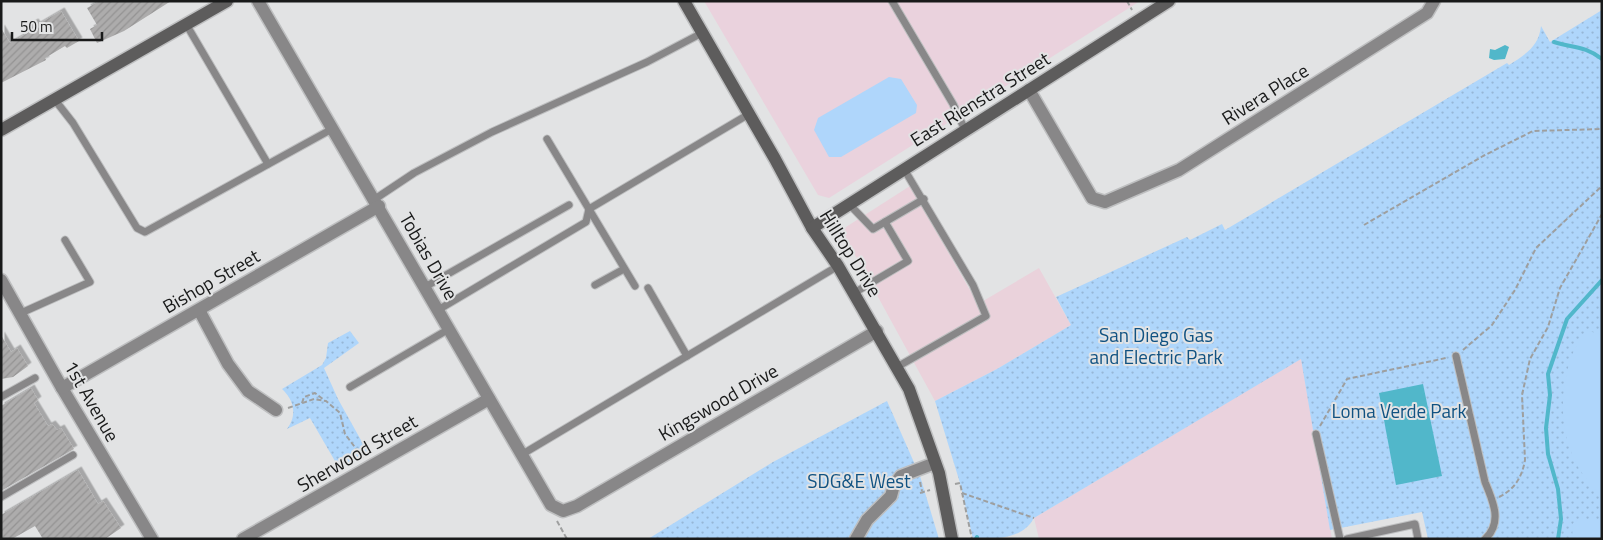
<svg xmlns="http://www.w3.org/2000/svg" width="1603" height="540" viewBox="0 0 1603 540" font-family="'Titillium Web',sans-serif">
<style>
.commercial{fill:#ead2db}
.education{fill:#ead2dd}
.park{fill:url(#park-dots)}
.garden{fill:#afd6fb}
.water{fill:#51b7ca}
.lines{fill:none;stroke-linecap:round;stroke-linejoin:round}
.stream{stroke:#51b7ca;stroke-width:4}
.building{fill:url(#building-hatch);filter:url(#shadow)}
.lane-casing{stroke:#bebfc0;stroke-width:9}
.street-casing{stroke:#bebfc0;stroke-width:15}
.secondary-casing{stroke:#bebfc0;stroke-width:15}
.path{stroke:#9e9f9f;stroke-width:2;stroke-dasharray:5 2.5;stroke-linecap:butt}
.lane{stroke:#888788;stroke-width:7}
.street{stroke:#888788;stroke-width:12}
.secondary{stroke:#5d5c5c;stroke-width:12}
.labels{text-anchor:middle;stroke-width:4;stroke-linejoin:round;paint-order:stroke}
.street-label{font-size:19px;fill:#191a1a;stroke:#e2e3e4}
.park-label{font-size:19px;fill:#105282;stroke:#e2e3e4}
</style>
<defs>
<pattern id="park-dots" width="8" height="8" patternUnits="userSpaceOnUse" patternTransform="scale(1.25)"><rect width="8" height="8" fill="#afd6fb"/><path d="M2 2h.1M6 6h.1" fill="none" stroke="#96b7d7" stroke-width="1.8" stroke-linecap="round"/></pattern>
<pattern id="building-hatch" width="6" height="6" patternUnits="userSpaceOnUse" patternTransform="scale(1.25)"><rect width="6" height="6" fill="#adacac"/><path d="M-1 1l2-2M0 6l6-6M5 7l2-2" fill="none" stroke="#949393"/></pattern>
<filter id="shadow"><feDropShadow dx="3.5" dy="-3.5" stdDeviation="0" flood-color="#0004"/></filter>
</defs>
<rect width="100%" height="100%" fill="#e2e3e4"/>
<polygon class="commercial" points="910,186 978,304 1039,268 1071,325 997,369 935,401 843,233 846,227"/>
<g class="education">
<polygon points="704,1 1140,1 829,198 818,195"/>
<polygon points="1301,358 1332,539 1039,539 1034,518"/>
</g>
<g class="park">
<path d="M1602 10V539H1428L1422 512 1330 530 1301 359 1034 518C1022 540 995 539 973 539L960 483 935 401 997 369 1071 325 1056 297 1187 237 1190 240 1222 224 1225 230 1507 63 1509 65C1526 54 1539 46 1541 26L1550 42Z"/>
<path d="M350 331 359 343 324 368 338 399 367 451 339 468 310 418 287 429C297 416 295 401 282 389L322 365 326 358 328 343Z"/>
<polygon points="887,401 920,476 939,539 648,539 773,462"/>
</g>
<g class="garden">
<polygon points="889,77 901,79 917,105 916,113 841,157 829,157 814,130 818,118"/>
<path d="M1586 330 1602 335V496C1563 462 1555 409 1570 361 1573 350 1580 340 1586 330Z"/>
<polygon points="1580,519 1602,519 1602,539 1572,539 1573,523"/>
</g>
<g class="water">
<polygon points="1505,45 1509,47 1505,59 1494,60 1489,58 1490,49 1495,50"/>
<polygon points="1423,384 1442,476 1396,485 1379,393"/>
</g>
<g class="lines">
<g class="stream">
<path d="M1554 42C1574 48 1585 46 1602 59"/>
<polyline points="976,539 977,537"/>
<polyline points="1558,539 1561,519 1558,489 1548,454 1546,428 1550,395 1548,374 1567,319 1602,280"/>
</g>
</g>
<g class="building">
<polygon points="100,1 171,1 124,31 97,43 90,29 97,25 87,8"/>
<polygon points="61,11 79,41 67,48 65,46 45,58 46,60 1,83 1,28 10,43 26,34 29,30 27,26 35,22 37,25"/>
<polygon points="1,335 11,352 17,348 28,366 13,377 1,379"/>
<polygon points="31,388 38,400 34,403 48,426 52,424 57,430 61,428 74,449 1,491 1,406"/>
<polygon points="78,470 98,504 103,501 121,528 105,539 43,539 35,526 12,539 1,539 1,515"/>
</g>
<g class="lines">
<defs>
<g id="lane">
<polyline points="892,1 953,104 965,130"/>
<polyline points="186,24 268,164"/>
<polyline points="55,100 73,123 137,228 145,232 332,129"/>
<polyline points="547,139 635,286"/>
<polyline points="375,199 414,173 492,132 647,62 702,33"/>
<polyline points="849,204 873,229 924,199"/>
<polyline points="595,285 624,269"/>
<polyline points="425,287 569,205"/>
<polyline points="648,288 687,356"/>
<polyline points="854,293 908,261 885,222"/>
<polyline points="438,310 586,222 589,209 749,114"/>
<polyline points="21,313 90,282 65,240"/>
<path d="M1456 356 1485 482C1493 501 1503 523 1485 539"/>
<polyline points="897,367 986,316 973,285 904,169"/>
<polyline points="350,387 449,329"/>
<polyline points="1,397 35,378"/>
<polyline points="1316,434 1340,539"/>
<polyline points="521,455 838,266"/>
<polyline points="1,497 73,455"/>
<polyline points="1347,539 1415,524 1418,539"/>
</g>
<g id="street">
<polyline points="258,1 551,505 563,511 577,506 877,331"/>
<polyline points="1029,90 1092,198 1105,202 1179,170 1427,13 1434,1"/>
<polyline points="1,280 62,388 152,539"/>
<polyline points="199,310 228,364 248,391 276,410"/>
<polyline points="62,388 379,206"/>
<polyline points="243,539 489,399"/>
<polyline points="856,539 867,520 891,496 894,485 901,476 935,463"/>
</g>
<g id="secondary">
<polyline points="684,1 775,159 812,228 838,266 909,389 939,473 952,539"/>
<polyline points="1,130 227,1"/>
<polyline points="812,228 1169,1"/>
</g>
</defs>
<use href="#lane" class="lane-casing"/>
<use href="#street" class="street-casing"/>
<use href="#secondary" class="secondary-casing"/>
<g class="path">
<polyline points="1127,1 1132,10"/>
<polyline points="1364,225 1483,156 1533,131 1602,129"/>
<polyline points="1463,350 1492,325 1515,290 1536,248 1602,186"/>
<polyline points="302,403 304,397 315,393 324,400"/>
<polyline points="288,408 314,399 326,401 340,413 345,434 363,458"/>
<polyline points="1320,426 1347,379 1446,358"/>
<polyline points="920,482 922,491"/>
<polyline points="955,484 960,483 972,539"/>
<polyline points="920,493 930,490"/>
<polyline points="962,493 1034,518"/>
<path d="M1499 497C1515 489 1522 477 1525 460L1522 395 1530 359 1548 327 1560 288 1602 214"/>
<polyline points="557,521 567,539"/>
</g>
<use href="#lane" class="lane"/>
<use href="#street" class="street"/>
<use href="#secondary" class="secondary"/>
</g>
<g class="labels">
<g class="street-label">
<text transform="translate(1265 94) rotate(-32)" y="7">Rivera Place</text>
<text transform="translate(980 99) rotate(-32)" y="7">East Rienstra Street</text>
<text transform="translate(851 253) rotate(58)" y="7">Hilltop Drive</text>
<text transform="translate(429 256) rotate(60)" y="7">Tobias Drive</text>
<text transform="translate(211 281) rotate(-30)" y="7">Bishop Street</text>
<text transform="translate(92 401) rotate(60)" y="7">1st Avenue</text>
<text transform="translate(718 402) rotate(-30)" y="7">Kingswood Drive</text>
<text transform="translate(357 453) rotate(-30)" y="7">Sherwood Street</text>
</g>
<g class="park-label">
<text x="1156" y="342">San Diego Gas<tspan x="1156" dy="22">and Electric Park</tspan></text>
<text x="1399" y="418">Loma Verde Park</text>
<text x="859" y="488">SDG&amp;E West</text>
</g>
</g>
<rect width="1603" height="540" fill="none" stroke="#191a1a" stroke-width="5"/>
<path d="M12 32v8h90v-8" fill="none" stroke="#191a1a" stroke-width="2.5"/>
<text x="20" y="32" font-size="15" fill="#191a1a" stroke="#e2e3e4" stroke-width="4" paint-order="stroke">50 m</text>
</svg>
